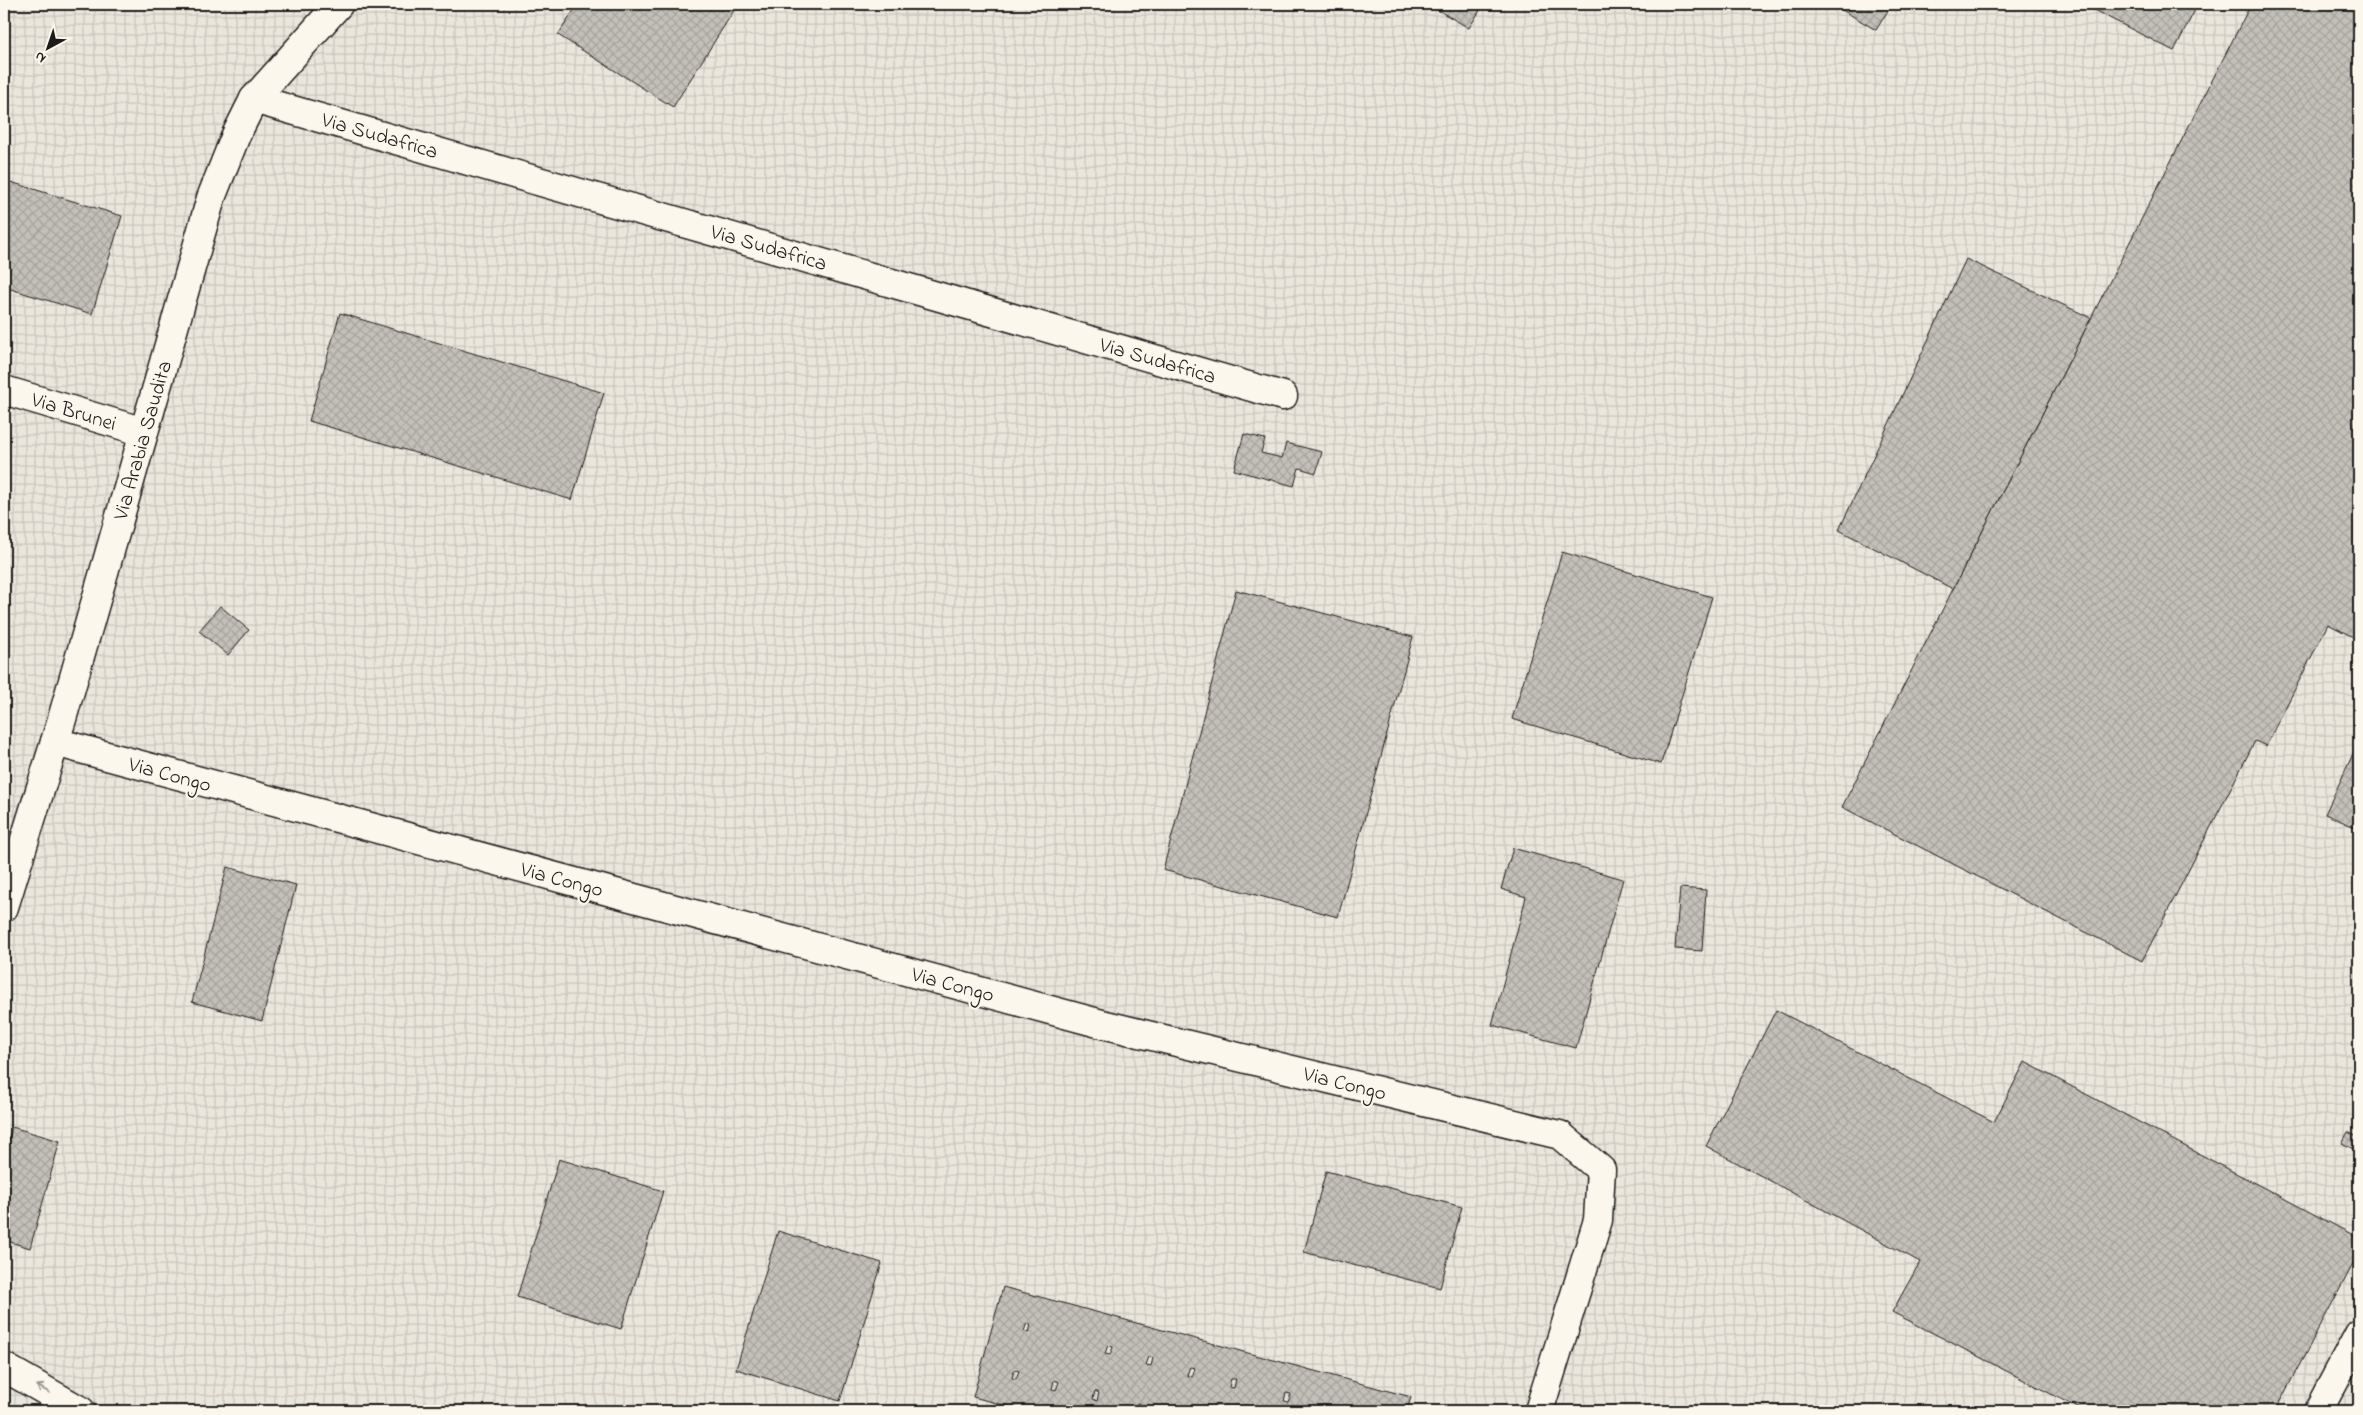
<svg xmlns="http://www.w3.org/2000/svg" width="2363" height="1415" viewBox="0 0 2363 1415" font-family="'Indie Flower',sans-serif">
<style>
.industrial{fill:url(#industrial-grid)}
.building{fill:url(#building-cross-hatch);stroke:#1c1c1c;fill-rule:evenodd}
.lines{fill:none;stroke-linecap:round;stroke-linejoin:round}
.minor-casing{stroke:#1c1c1c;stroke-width:31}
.minor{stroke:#fbf7ec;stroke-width:28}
.oneway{stroke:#97948e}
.labels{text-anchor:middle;stroke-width:4.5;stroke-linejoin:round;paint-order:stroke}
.street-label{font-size:21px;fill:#1c1c1c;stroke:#fbf7ec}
</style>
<defs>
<pattern id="industrial-grid" width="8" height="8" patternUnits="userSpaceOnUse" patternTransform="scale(1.25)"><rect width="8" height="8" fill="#eae6dc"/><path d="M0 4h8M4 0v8" fill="none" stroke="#c8c5bc"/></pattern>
<pattern id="building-cross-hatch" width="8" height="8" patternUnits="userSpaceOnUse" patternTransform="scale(1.25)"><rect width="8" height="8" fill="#c3c0b8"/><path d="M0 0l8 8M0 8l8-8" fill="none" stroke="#a7a49e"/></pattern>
</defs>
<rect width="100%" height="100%" fill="#fbf7ec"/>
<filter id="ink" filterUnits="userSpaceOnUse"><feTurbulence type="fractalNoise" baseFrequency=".02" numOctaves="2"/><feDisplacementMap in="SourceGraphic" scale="10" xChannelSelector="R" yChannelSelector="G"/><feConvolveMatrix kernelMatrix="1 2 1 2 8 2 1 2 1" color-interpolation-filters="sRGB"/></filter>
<g filter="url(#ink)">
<rect class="industrial" x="4" y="4" width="2355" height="1407"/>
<g class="building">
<polygon points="578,4 738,4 673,107 558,35"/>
<polygon points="1427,4 1484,4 1469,28"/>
<polygon points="1832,4 1892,4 1876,30"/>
<polygon points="2082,4 2198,4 2174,51"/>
<polygon points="2251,4 2359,4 2359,634 2357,639 2328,624 2266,746 2255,741 2142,961 1842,807"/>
<polygon points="4,180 122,216 92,314 4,287"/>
<polygon points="1966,259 2091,318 1953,589 1839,530"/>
<polygon points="340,313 604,393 572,500 309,421"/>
<polygon points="1244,434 1265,439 1261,453 1282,458 1286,443 1322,452 1316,473 1299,468 1294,486 1234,470"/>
<polygon points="1562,552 1712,597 1661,764 1512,719"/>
<polygon points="1236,590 1413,637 1338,917 1163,870"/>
<polygon points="220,606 249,630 228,655 199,631"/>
<polygon points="2359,741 2359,829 2325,814"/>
<polygon points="1513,848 1623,879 1576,1048 1492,1025 1526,897 1501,889"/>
<polygon points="227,867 296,885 262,1021 192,1002"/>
<polygon points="1680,888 1706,890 1702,951 1675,949"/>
<polygon points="1776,1010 1994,1122 2025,1062 2359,1238 2359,1253 2275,1411 2084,1411 1892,1312 1920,1262 1706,1146"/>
<polygon points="12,1127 60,1141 30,1248 4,1240 4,1157"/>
<polygon points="2348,1132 2359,1138 2359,1152 2342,1143"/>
<polygon points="559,1159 663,1191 621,1329 517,1297"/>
<polygon points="1326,1171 1462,1207 1440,1288 1304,1252"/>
<polygon points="778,1231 882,1263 840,1401 736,1369"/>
<path d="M1003 1287 1411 1397 1407 1411H1139L1141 1404 1137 1403 1134 1411H1027L973 1397ZM1027 1323 1031 1324 1029 1333 1024 1331ZM1108 1345 1113 1347 1110 1355 1105 1354ZM1149 1357 1153 1358 1151 1366 1146 1365ZM1190 1367 1195 1368 1192 1377 1187 1375ZM1014 1370 1019 1371 1016 1379 1012 1378ZM1231 1379H1236L1234 1388 1229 1387ZM1054 1380 1059 1382 1056 1390 1052 1389ZM1095 1391 1099 1393 1097 1401 1093 1399ZM1286 1393 1291 1394 1288 1402 1284 1401Z"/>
</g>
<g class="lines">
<defs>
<g id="minor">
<polyline points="254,99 1283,396"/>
<polyline points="4,390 144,432"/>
<polyline points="55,742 1102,1024 1560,1135 1601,1170 1598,1220 1539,1411"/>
<polyline points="4,907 62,719 211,198 236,135 254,99 339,4"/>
<polyline points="4,1367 81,1411"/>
<polyline points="2318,1411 2359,1334"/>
</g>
</defs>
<use href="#minor" class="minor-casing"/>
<use href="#minor" class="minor"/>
</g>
<defs><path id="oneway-shaft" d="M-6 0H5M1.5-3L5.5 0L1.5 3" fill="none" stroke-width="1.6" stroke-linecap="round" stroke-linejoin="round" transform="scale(1.25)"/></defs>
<use class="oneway" href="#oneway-shaft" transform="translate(43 1389) rotate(-150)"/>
</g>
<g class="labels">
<g class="street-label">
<text transform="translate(380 135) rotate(16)" y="7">Via Sudafrica</text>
<text transform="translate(769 247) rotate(16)" y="7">Via Sudafrica</text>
<text transform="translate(1158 360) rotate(16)" y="7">Via Sudafrica</text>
<text transform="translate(74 411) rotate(17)" y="7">Via Brunei</text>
<text transform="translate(142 440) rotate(-74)" y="7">Via Arabia Saudita</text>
<text transform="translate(170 774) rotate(15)" y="7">Via Congo</text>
<text transform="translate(562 879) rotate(15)" y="7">Via Congo</text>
<text transform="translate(953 984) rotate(15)" y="7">Via Congo</text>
<text transform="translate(1345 1083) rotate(14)" y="7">Via Congo</text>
</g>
</g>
<rect width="2363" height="1415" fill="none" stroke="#fbf7ec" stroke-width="20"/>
<rect x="10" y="10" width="2343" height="1395" fill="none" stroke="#1c1c1c" stroke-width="2" filter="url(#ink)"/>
<g transform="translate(48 48) rotate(220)" stroke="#fbf7ec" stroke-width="4" paint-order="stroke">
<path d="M0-4L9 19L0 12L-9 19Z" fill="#1c1c1c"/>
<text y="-8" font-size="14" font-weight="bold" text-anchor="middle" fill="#1c1c1c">N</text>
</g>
</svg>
